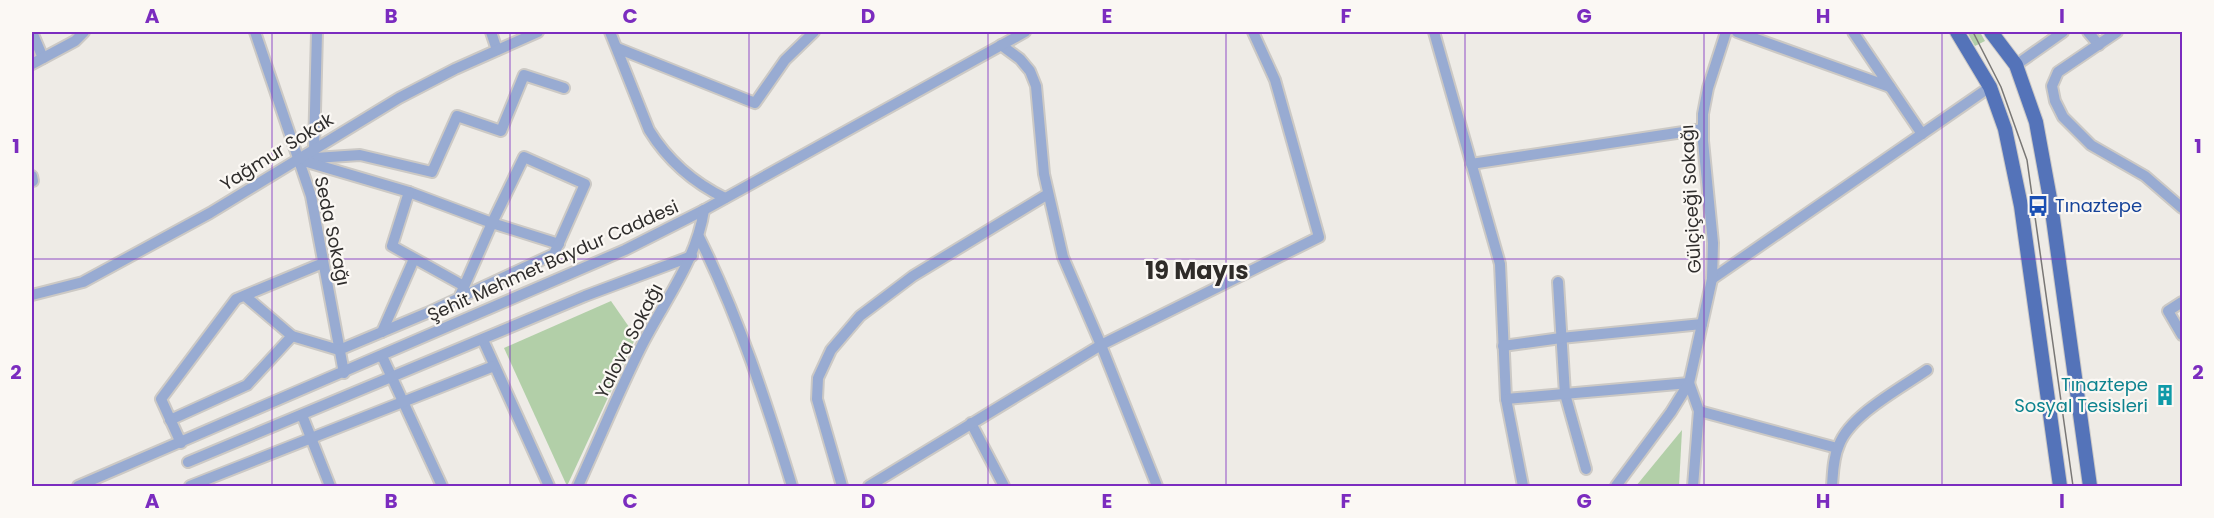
<svg xmlns="http://www.w3.org/2000/svg" width="2214" height="518" viewBox="0 0 2214 518" font-family="Poppins,sans-serif">
<style>
.green{fill:#b2cfa8}
.lines{fill:none;stroke-linecap:round;stroke-linejoin:round}
.minor-casing{stroke:#ccc9c5;stroke-width:14}
.major-casing{stroke:#ccc9c5;stroke-width:16}
.minor{stroke:#98abd2;stroke-width:10}
.major{stroke:#5473b9;stroke-width:14}
.tram{stroke:#797775;stroke-width:1.5}
.grid{fill:none;stroke:#7b2cbf;stroke-width:1.5;stroke-opacity:0.55}
.labels{text-anchor:middle;stroke-width:4.5;stroke-linejoin:round;paint-order:stroke}
.street-label{font-size:18px;fill:#2f2d2c;stroke:#fbf8f4}
.transit-label{font-size:18px;fill:#164399;stroke:#fbf8f4;text-anchor:start}
.culture-label{font-size:18px;fill:#0d838f;stroke:#fbf8f4;text-anchor:end}
.district-label{font-size:24px;font-weight:bold;fill:#2f2c29;stroke:#fbf8f4}
.neatline{fill:none;stroke:#7b2cbf;stroke-width:2}
.grid-label{font-size:20px;text-anchor:middle;font-weight:bold;fill:#7b2cbf}
</style>
<rect width="100%" height="100%" fill="#eeebe6"/>
<g class="green">
<polygon points="1967,32 1980,32 1985,41 1975,46"/>
<polygon points="611,301 636,337 567,486 504,348"/>
<polygon points="1682,430 1679,486 1636,486"/>
</g>
<g class="lines">
<defs>
<g id="minor">
<polyline points="32,32 43,58"/>
<polyline points="255,32 311,196 344,373"/>
<polyline points="491,32 497,50"/>
<path d="M610 32 649 130C668 161 692 182 725 198"/>
<polyline points="1434,32 1500,264 1506,399 1523,486"/>
<polyline points="1737,32 1890,87"/>
<polyline points="1853,32 1922,134"/>
<polyline points="2088,32 2099,45"/>
<polyline points="2117,32 2058,72 2052,86 2055,101 2063,117 2091,145 2145,176 2182,208"/>
<polyline points="1001,45 1020,59 1030,71 1036,86 1044,174 1063,257 1101,345 1157,486"/>
<polyline points="617,48 755,103 785,60 814,32"/>
<polyline points="32,64 75,41 84,32"/>
<polyline points="2016,65 2063,32"/>
<polyline points="314,150 317,32"/>
<polyline points="300,159 360,155 432,172 457,116 501,131 524,75 564,88"/>
<polyline points="307,162 409,192 492,223 559,244"/>
<polyline points="1471,164 1703,129"/>
<polyline points="32,176 33,181"/>
<polyline points="409,192 392,246 464,286"/>
<path d="M699 237C739 318 766 401 792 486"/>
<polyline points="1712,279 1990,87"/>
<polyline points="1558,282 1565,394 1586,469"/>
<polyline points="32,295 83,282 210,213 399,98 455,69 538,32"/>
<polyline points="245,296 292,336 339,350 427,313 554,254 585,184 524,157 492,223 459,298"/>
<polyline points="2182,302 2168,311 2182,335"/>
<polyline points="382,332 414,259"/>
<polyline points="483,340 549,486"/>
<polyline points="1503,346 1561,338 1702,324"/>
<polyline points="382,356 442,486"/>
<polyline points="1506,399 1689,383 1699,411 1693,486"/>
<polyline points="1699,411 1837,448"/>
<polyline points="302,415 330,486"/>
<polyline points="170,420 247,385 292,336"/>
<polyline points="971,423 1004,486"/>
<polyline points="181,443 161,399 236,299 323,263"/>
<polyline points="188,462 585,296 692,256"/>
<polyline points="78,486 625,250 704,210 1025,32"/>
<polyline points="190,486 494,366"/>
<path d="M578 486C599 440 618 393 641 347 664 301 696 262 704 210"/>
<polyline points="842,486 817,399 818,378 831,350 860,316 913,276 1048,194"/>
<polyline points="869,486 1101,345 1319,237 1275,80 1253,32"/>
<polyline points="1616,486 1671,412 1689,383 1712,279 1713,243 1703,141 1703,114 1708,88 1726,32"/>
<path d="M1832 486C1833 473 1833 458 1839 445 1850 415 1901 388 1927 370"/>
</g>
<g id="major">
<polyline points="1957,32 1990,87 2005,129 2021,206 2060,486"/>
<polyline points="1991,32 2016,65 2036,122 2051,204 2090,486"/>
</g>
</defs>
<use href="#minor" class="minor-casing"/>
<use href="#major" class="major-casing"/>
<use href="#minor" class="minor"/>
<use href="#major" class="major"/>
<polyline class="tram" points="1973,32 2001,87 2027,160 2073,486"/>
</g>
<path class="grid" d="M272 32V486M510 32V486M749 32V486M988 32V486M1226 32V486M1465 32V486M1704 32V486M1942 32V486M32 259H2182"/>
<defs>
<symbol id="bus-bare" viewBox="-9 -9 18 18"><path d="M-5-6H5V4H4V6H2V4H-2V6H-4V4H-5ZM-3.5-4V0h7V-4ZM-3.5 1.2v1.5H-2V1.2ZM2 1.2v1.5H3.5V1.2Z" fill="#1a4fb4" stroke="#fbf8f4" stroke-width="2.5" paint-order="stroke"/></symbol>
<symbol id="building-bare" viewBox="-9 -9 18 18"><path d="M-4-6H4V6H1V3H-1V6H-4ZM-2.5-4.3h1.7v1.8h-1.7ZM.8-4.3h1.7v1.8H.8ZM-2.5-1h1.7V.8h-1.7ZM.8-1h1.7V.8H.8Z" fill="#0f9aa8" stroke="#fbf8f4" stroke-width="2.5" paint-order="stroke"/></symbol>
</defs>
<g fill-rule="evenodd">
<use href="#bus-bare" x="2023" y="191" width="30" height="30"/>
<use href="#building-bare" x="2150" y="380" width="30" height="30"/>
</g>
<g class="labels">
<g class="street-label">
<text transform="translate(277 152) rotate(-32)" y="6">Yağmur Sokak</text>
<text transform="translate(1691 199) rotate(-93)" y="6">Gülçiçeği Sokağı</text>
<text transform="translate(332 231) rotate(78)" y="6">Seda Sokağı</text>
<text transform="translate(553 261) rotate(-24)" y="6">Şehit Mehmet Baydur Caddesi</text>
<text transform="translate(629 341) rotate(-63)" y="6">Yalova Sokağı</text>
</g>
<g class="transit-label">
<text x="2055" y="212">Tınaztepe</text>
</g>
<g class="culture-label">
<text x="2148" y="391">Tınaztepe<tspan x="2148" dy="21">Sosyal Tesisleri</tspan></text>
</g>
<g class="district-label">
<text x="1197" y="279">19 Mayıs</text>
</g>
</g>
<rect width="2214" height="518" fill="none" stroke="#fbf8f4" stroke-width="66"/>
<rect x="33" y="33" width="2148" height="452" class="neatline"/>
<g class="grid-label">
<text x="152" y="23">A</text>
<text x="391" y="23">B</text>
<text x="630" y="23">C</text>
<text x="868" y="23">D</text>
<text x="1107" y="23">E</text>
<text x="1346" y="23">F</text>
<text x="1584" y="23">G</text>
<text x="1823" y="23">H</text>
<text x="2062" y="23">I</text>
<text x="16" y="153">1</text>
<text x="2198" y="153">1</text>
<text x="16" y="379">2</text>
<text x="2198" y="379">2</text>
<text x="152" y="508">A</text>
<text x="391" y="508">B</text>
<text x="630" y="508">C</text>
<text x="868" y="508">D</text>
<text x="1107" y="508">E</text>
<text x="1346" y="508">F</text>
<text x="1584" y="508">G</text>
<text x="1823" y="508">H</text>
<text x="2062" y="508">I</text>
</g>
</svg>
